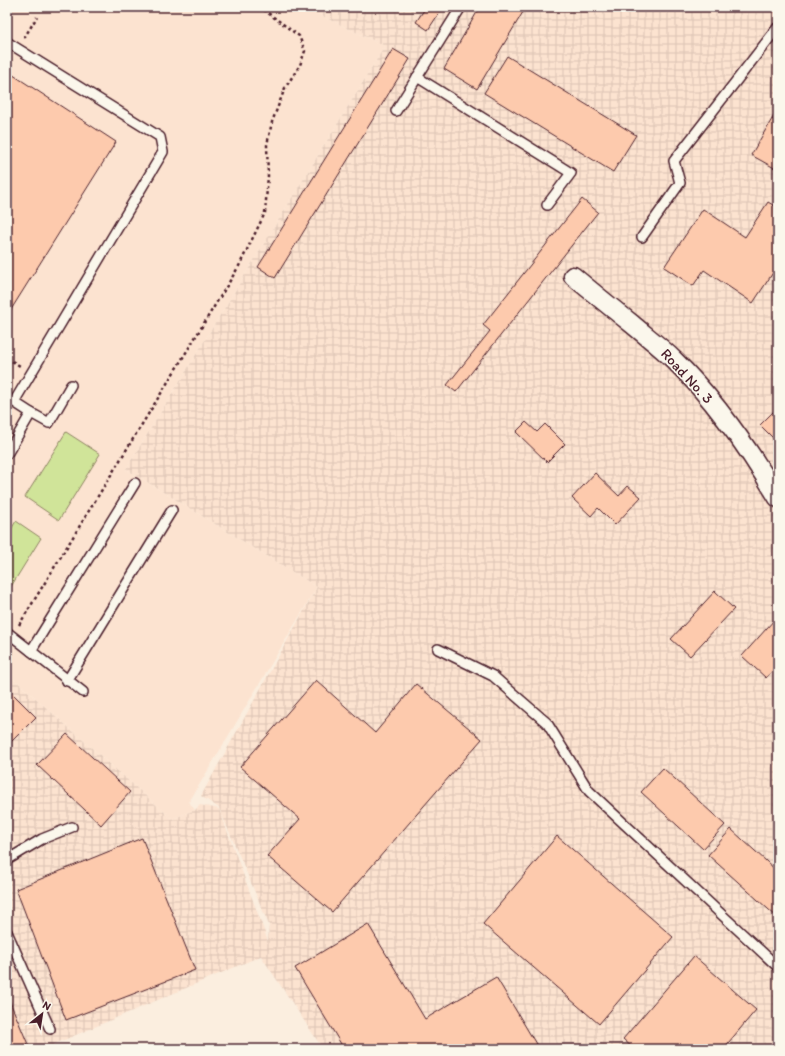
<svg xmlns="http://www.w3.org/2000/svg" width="785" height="1056" viewBox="0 0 785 1056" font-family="Itim,sans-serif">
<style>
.built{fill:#fce3d0}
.industrial{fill:url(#industrial-grid)}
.grass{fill:#d0e499;stroke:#8d8262}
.building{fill:#fdcaad;stroke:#4a1f2b}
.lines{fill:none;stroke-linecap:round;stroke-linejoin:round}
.service-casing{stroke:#4a1f2b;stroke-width:12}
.minor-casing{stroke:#4a1f2b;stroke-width:21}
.path{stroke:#4a1f2b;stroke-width:2.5;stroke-dasharray:3 3;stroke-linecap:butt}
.service{stroke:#fbf7ec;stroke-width:9}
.minor{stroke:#fbf7ec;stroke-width:18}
.labels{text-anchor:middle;stroke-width:3;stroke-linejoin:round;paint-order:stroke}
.street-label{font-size:15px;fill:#4a1f2b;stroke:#fbf7ec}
</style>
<defs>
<pattern id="industrial-grid" width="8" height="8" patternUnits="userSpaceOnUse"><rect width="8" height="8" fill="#fce3d0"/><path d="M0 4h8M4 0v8" fill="none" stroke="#dac2b3"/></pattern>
</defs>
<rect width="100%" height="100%" fill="#fbeedf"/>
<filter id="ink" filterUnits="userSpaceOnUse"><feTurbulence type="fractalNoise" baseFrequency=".025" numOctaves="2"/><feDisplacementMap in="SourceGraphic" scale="8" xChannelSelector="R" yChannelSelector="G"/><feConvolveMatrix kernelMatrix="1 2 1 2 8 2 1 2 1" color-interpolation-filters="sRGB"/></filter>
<g filter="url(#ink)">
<polygon class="built" points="7,7 303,7 385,46 126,469 317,587 189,802 195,810 172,819 7,673"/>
<polygon class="industrial" points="303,7 778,7 778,1049 323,1049 261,956 43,1049 7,1049 7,673 172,819 195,810 200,805 219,809 268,941 269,925 219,808 201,796 317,587 126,469 385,46"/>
<g class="grass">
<polygon points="66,432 100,454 59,520 25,497"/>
<polygon points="16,521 41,538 7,593 7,536"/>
</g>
<g class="building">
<polygon points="426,7 443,7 428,30 416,22"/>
<polygon points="480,7 526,7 477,89 444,69"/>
<polygon points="393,49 410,59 275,278 258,267"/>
<polygon points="507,56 636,135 613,172 484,93"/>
<polygon points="7,71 116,142 7,316"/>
<polygon points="778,108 778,122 772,119"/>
<polygon points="772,119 778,122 778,170 751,155"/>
<polygon points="582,199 598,212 456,392 447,385 490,331 483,325"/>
<polygon points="768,202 778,208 778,265 753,303 704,270 693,286 664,267 703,209 745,237"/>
<polygon points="778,407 778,443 760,425"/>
<polygon points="526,422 537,432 545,424 565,444 547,462 516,432"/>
<polygon points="595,473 619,496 628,486 641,497 615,525 598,508 591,516 572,498"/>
<polygon points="715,591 734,609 690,656 671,639"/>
<polygon points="775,619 778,622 778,664 766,678 742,656"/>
<polygon points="316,680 375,733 416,684 482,739 332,912 267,856 300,819 240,767"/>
<polygon points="7,688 36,717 7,746"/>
<polygon points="67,734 130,792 101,825 37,765"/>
<polygon points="663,768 725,825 703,849 641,792"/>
<polygon points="731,829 778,872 778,918 708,855"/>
<polygon points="557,836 673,937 599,1024 483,924"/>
<polygon points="142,838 195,970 66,1020 16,889"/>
<polygon points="368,924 425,1019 496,977 539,1049 344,1049 295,968"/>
<polygon points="694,956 756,1010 723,1049 634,1049 623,1039"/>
<polygon points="7,995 30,1049 7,1049"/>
</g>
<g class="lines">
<defs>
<g id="service">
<polyline points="7,42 160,137 163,152 14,402 31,413 7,454"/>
<polyline points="417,77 571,173 547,205"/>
<polyline points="396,111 461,7"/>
<polyline points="642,237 680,183 674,161 778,27"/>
<polyline points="31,413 49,423 71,385"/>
<polyline points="7,632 83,692"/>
<polyline points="438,649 493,676 547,723 589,791 778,967"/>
<polyline points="31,651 135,483"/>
<polyline points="67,681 172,510"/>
<polyline points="7,860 42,839 72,827"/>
<polyline points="7,932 50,1029"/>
</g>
<path id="minor" d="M573 276C592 292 612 308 632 324 646 336 661 347 674 360 715 400 749 449 778 498"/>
</defs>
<use href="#service" class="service-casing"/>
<use href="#minor" class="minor-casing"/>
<g class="path">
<polyline points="24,38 37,17"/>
<polyline points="7,358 20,366"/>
<polyline points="19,625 239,266 265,213 268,176 267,145 272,122 285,88 300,65 305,51 299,36 260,7"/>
</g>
<use href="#service" class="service"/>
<use href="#minor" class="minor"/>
</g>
</g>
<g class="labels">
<g class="street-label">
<text transform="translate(687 376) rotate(47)" y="5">Road No. 3</text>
</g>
</g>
<rect width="785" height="1056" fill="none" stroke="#fbf7ec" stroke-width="24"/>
<rect x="12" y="12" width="761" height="1032" fill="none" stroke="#4a1f2b" stroke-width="1.5" filter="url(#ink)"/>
<g transform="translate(42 1014) rotate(30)" stroke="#fbf7ec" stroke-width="3" paint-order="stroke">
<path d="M0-3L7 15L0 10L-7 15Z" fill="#4a1f2b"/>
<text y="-6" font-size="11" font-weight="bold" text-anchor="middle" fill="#4a1f2b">N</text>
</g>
</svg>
